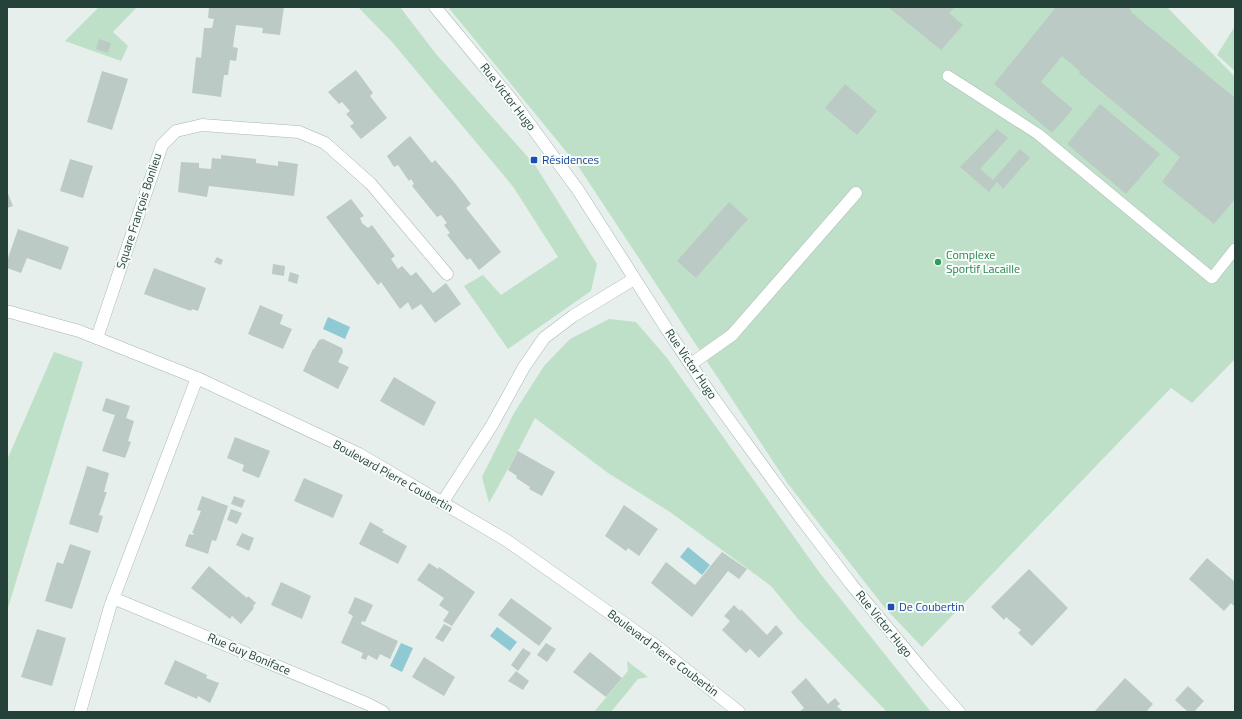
<svg xmlns="http://www.w3.org/2000/svg" width="1242" height="719" viewBox="0 0 1242 719" font-family="'Titillium Web',sans-serif">
<style>
.green{fill:#bfe0c8}
.water{fill:#8ec9d4}
.building{fill:#bbcac4}
.lines{fill:none;stroke-linecap:round;stroke-linejoin:round}
.lane-casing{stroke:#a8b8b2;stroke-width:12}
.street-casing{stroke:#a8b8b2;stroke-width:13}
.secondary-casing{stroke:#a4bbb3;stroke-width:13}
.lane{stroke:#fff;stroke-width:11}
.street{stroke:#fff;stroke-width:12}
.secondary{stroke:#fff;stroke-width:12}
.transit-dot{fill:#1a4fb4;stroke:#f7fbf9;stroke-width:1.5}
.leisure-dot{fill:#2e9e5b;stroke:#f7fbf9;stroke-width:1.5}
.labels{text-anchor:middle;stroke-width:4;stroke-linejoin:round;paint-order:stroke}
.street-label{font-size:12px;fill:#24423a;stroke:#f7fbf9}
.transit-label{font-size:12px;fill:#164399;stroke:#f7fbf9;text-anchor:start}
.leisure-label{font-size:12px;fill:#27864d;stroke:#f7fbf9;text-anchor:start}
</style>
<rect width="100%" height="100%" fill="#e6efeb"/>
<g class="green">
<polygon points="99,7 137,7 113,32 128,46 121,61 65,41"/>
<polygon points="358,7 400,7 436,54 535,165 597,264 591,291 508,349 464,286 483,275 501,295 558,257 514,188 506,178 392,42"/>
<polygon points="448,7 1167,7 1235,77 1235,359 1192,403 1171,388 922,647 885,608 788,484 578,166"/>
<polygon points="1235,26 1235,71 1217,55"/>
<polygon points="609,319 636,322 667,358 819,572 931,712 887,712 798,619 771,586 670,512 608,473 535,418 518,451 489,503 482,477 514,413 544,366 570,339"/>
<polygon points="54,352 83,362 7,611 7,460"/>
<polygon points="627,661 648,677 638,679 611,712 594,712 628,671"/>
</g>
<g class="water">
<polygon points="328,317 350,327 345,339 323,329"/>
<polygon points="688,547 710,565 702,575 680,557"/>
<polygon points="497,627 517,642 510,651 490,636"/>
<polygon points="401,643 413,648 402,672 390,666"/>
</g>
<g class="building">
<polygon points="209,7 284,7 280,35 262,33 263,28 236,25 233,47 238,48 236,61 230,60 228,75 224,75 221,97 192,93 196,57 201,58 204,28 212,28 214,19 208,18"/>
<polygon points="888,7 955,7 949,13 963,25 941,50"/>
<polygon points="1056,7 1128,7 1131,10 1131,12 1235,98 1235,199 1214,224 1162,182 1180,157 1079,73 1080,71 1062,56 1041,82 1073,109 1052,133 994,84"/>
<polygon points="99,39 111,43 108,53 96,49"/>
<polygon points="356,70 373,93 370,96 387,118 361,139 350,126 354,123 346,114 350,111 342,102 339,104 328,92"/>
<polygon points="102,71 128,79 112,130 87,122"/>
<polygon points="845,84 877,111 857,135 825,108"/>
<polygon points="1100,104 1160,154 1126,194 1067,144"/>
<polygon points="997,129 1008,138 980,169 993,180 1020,149 1030,158 1003,189 997,182 989,192 960,167"/>
<polygon points="410,136 432,163 435,160 454,182 471,204 466,208 501,252 479,270 470,258 467,260 447,235 450,233 444,225 447,223 441,215 437,217 412,186 414,184 411,179 409,181 398,165 394,167 387,156"/>
<polygon points="221,155 256,159 256,163 278,166 278,161 298,164 294,196 209,186 207,197 178,192 181,162 199,163 199,168 211,169 212,158 221,159"/>
<polygon points="70,159 93,166 83,198 60,191"/>
<polygon points="7,191 13,206 7,208"/>
<polygon points="351,199 364,216 360,218 362,223 368,228 372,225 395,256 391,259 398,269 402,266 411,276 416,272 433,293 446,283 461,304 435,323 421,304 412,310 408,302 400,309 381,282 378,285 326,217"/>
<polygon points="729,202 748,219 696,278 677,261"/>
<polygon points="18,229 69,247 61,270 27,258 21,273 7,268 7,261"/>
<polygon points="217,257 223,260 221,265 214,262"/>
<polygon points="273,264 285,266 284,276 272,274"/>
<polygon points="154,268 206,288 198,311 192,309 191,311 144,294"/>
<polygon points="290,272 299,275 297,284 288,281"/>
<polygon points="260,305 283,315 280,324 292,329 283,349 248,334"/>
<polygon points="323,339 342,348 343,352 338,362 349,367 338,389 303,371 313,349 314,349 319,340"/>
<polygon points="394,377 436,402 424,426 380,401"/>
<polygon points="106,398 130,406 126,418 134,421 128,441 131,442 125,458 102,451 115,415 102,411"/>
<polygon points="235,437 270,451 259,478 242,471 244,465 227,458"/>
<polygon points="518,451 555,472 542,496 529,489 530,487 516,478 517,476 508,470"/>
<polygon points="87,466 109,473 104,492 107,492 99,515 103,516 98,533 69,524"/>
<polygon points="304,478 343,495 333,518 294,501"/>
<polygon points="202,496 228,506 216,541 212,540 208,554 185,546 189,534 193,535 194,533 192,533 201,511 197,510"/>
<polygon points="234,496 245,500 242,508 231,504"/>
<polygon points="624,505 658,529 639,556 628,548 626,551 605,536"/>
<polygon points="231,509 242,513 237,524 227,520"/>
<polygon points="370,522 384,530 382,532 407,546 398,564 359,544"/>
<polygon points="242,533 254,538 249,551 236,545"/>
<polygon points="70,544 91,551 72,609 45,601 57,562 63,564"/>
<polygon points="722,552 747,569 739,579 728,571 692,617 651,583 666,562 695,585"/>
<polygon points="1207,558 1235,582 1235,607 1231,603 1224,611 1189,579"/>
<polygon points="429,563 438,569 439,567 475,592 452,626 443,621 449,612 439,605 444,598 417,580"/>
<polygon points="209,566 247,598 248,596 256,603 253,606 254,608 241,624 232,616 230,619 191,588"/>
<polygon points="1029,569 1068,608 1032,646 1018,633 1021,630 1006,617 1004,620 991,607"/>
<polygon points="281,582 311,596 302,619 271,605"/>
<polygon points="355,597 373,605 365,622 362,621 361,624 398,641 390,659 380,654 377,660 368,655 366,660 361,658 363,653 341,643 353,616 348,613"/>
<polygon points="511,598 552,628 539,646 498,615"/>
<polygon points="734,605 740,611 741,609 767,635 776,625 783,633 759,658 750,649 746,653 722,630 730,621 724,616"/>
<polygon points="444,624 452,628 443,642 435,638"/>
<polygon points="37,629 66,638 52,686 21,677"/>
<polygon points="546,643 556,649 547,662 537,655"/>
<polygon points="523,648 531,653 518,671 511,665"/>
<polygon points="590,652 622,678 606,697 573,672"/>
<polygon points="424,657 455,677 444,696 412,677"/>
<polygon points="175,660 207,675 206,678 219,683 210,703 198,696 197,699 164,684"/>
<polygon points="516,671 529,681 523,690 508,681"/>
<polygon points="806,678 828,704 835,698 840,704 837,706 842,711 799,712 804,708 791,692"/>
<polygon points="1125,678 1153,704 1146,712 1094,712"/>
<polygon points="1188,686 1204,701 1194,712 1188,712 1175,700"/>
</g>
<g class="lines">
<defs>
<polyline id="lane" points="948,76 1038,134 1212,278 1235,249"/>
<g id="street">
<polyline points="7,312 10,312 79,331 197,378 359,454 506,540 655,645 739,712"/>
<polyline points="97,338 162,145 176,131 202,125 299,132 325,143 371,184 447,274"/>
<polyline points="691,364 732,335 856,193"/>
<polyline points="442,503 492,425 524,367 544,338 573,316 634,279"/>
<polyline points="113,598 368,704 383,712"/>
<polyline points="80,712 110,607 197,378"/>
</g>
<polyline id="secondary" points="435,7 512,100 578,190 668,331 714,399 800,517 851,584 925,673 959,712"/>
</defs>
<use href="#lane" class="lane-casing"/>
<use href="#street" class="street-casing"/>
<use href="#secondary" class="secondary-casing"/>
<use href="#lane" class="lane"/>
<use href="#street" class="street"/>
<use href="#secondary" class="secondary"/>
</g>
<g class="transit-dot">
<rect x="530" y="156" width="8" height="8" rx="2"/>
<rect x="887" y="603" width="8" height="8" rx="2"/>
</g>
<circle class="leisure-dot" cx="938" cy="262" r="4"/>
<g class="labels">
<g class="street-label">
<text transform="translate(508 97) rotate(52)" y="4">Rue Victor Hugo</text>
<text transform="translate(139 211) rotate(-72)" y="4">Square François Bonlieu</text>
<text transform="translate(691 364) rotate(56)" y="4">Rue Victor Hugo</text>
<text transform="translate(393 476) rotate(29)" y="4">Boulevard Pierre Coubertin</text>
<text transform="translate(884 624) rotate(51)" y="4">Rue Victor Hugo</text>
<text transform="translate(663 653) rotate(37)" y="4">Boulevard Pierre Coubertin</text>
<text transform="translate(249 654) rotate(23)" y="4">Rue Guy Boniface</text>
</g>
<g class="transit-label">
<text x="542" y="164">Résidences</text>
<text x="899" y="611">De Coubertin</text>
</g>
<g class="leisure-label">
<text x="946" y="259">Complexe<tspan x="946" dy="14">Sportif Lacaille</tspan></text>
</g>
</g>
<rect width="1242" height="719" fill="none" stroke="#24423a" stroke-width="16"/>
</svg>
